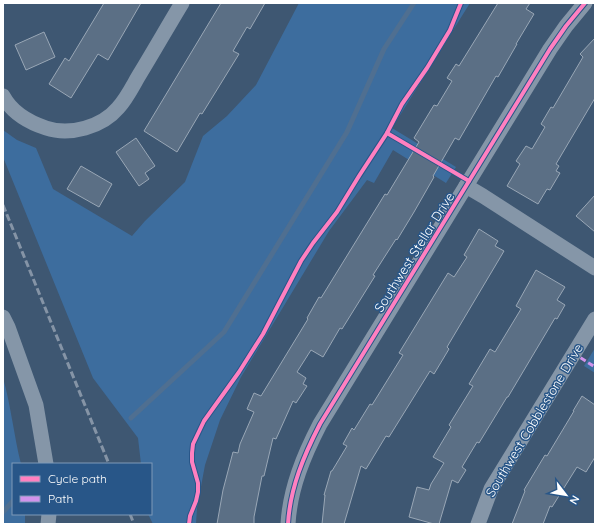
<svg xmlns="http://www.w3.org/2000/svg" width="598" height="527" viewBox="0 0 598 527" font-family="Quicksand,sans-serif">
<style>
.green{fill:#3d6d9e}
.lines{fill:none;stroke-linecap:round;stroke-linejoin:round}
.stream{stroke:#4f6f91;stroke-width:5}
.building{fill:#5b6f85;stroke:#99a7b6}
.street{stroke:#8596a8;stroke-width:15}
.rail{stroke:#8594a6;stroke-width:3;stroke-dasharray:7 3;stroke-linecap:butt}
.quiet{stroke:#d193ec;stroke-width:3;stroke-dasharray:6 3;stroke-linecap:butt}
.cycleway-casing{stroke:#285688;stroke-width:6}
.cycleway{stroke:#ff80c0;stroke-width:4}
.labels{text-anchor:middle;stroke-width:3;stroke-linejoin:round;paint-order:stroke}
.street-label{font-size:13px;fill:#fff;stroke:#285688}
</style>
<rect width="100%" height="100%" fill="#3e5772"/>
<g class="green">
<polygon points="299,3 470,3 392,128 456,167 446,183 393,150 374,183 367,180 329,231 241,377 220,420 205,465 197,508 196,524 153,524 148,514 151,514 151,464 141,464 138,438 93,378 3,157 3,130 17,140 36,148 53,189 132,236 145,221 185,182 203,136 227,116 256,85"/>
<polygon points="595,348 595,373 584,366"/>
<path d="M3 378C11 406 14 436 21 464H13V514H25V524H3Z"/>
</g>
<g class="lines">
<g class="stream">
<polyline points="131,418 224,332 347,132 384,49 414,3"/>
<polyline points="3,512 13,501"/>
</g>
</g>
<g class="building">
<polygon points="104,3 141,3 108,60 98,54 71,98 49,84 65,58 69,61"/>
<polygon points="221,3 265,3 250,29 247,27 233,51 239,54 202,114 200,113 177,152 144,131"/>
<polygon points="498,3 530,3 526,9 534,14 516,44 517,44 498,77 496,76 459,140 455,138 433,176 434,177 414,212 397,240 396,239 373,275 375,276 342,329 340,328 323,357 311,350 297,372 306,378 303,384 307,386 296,403 293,401 276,439 273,438 264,476 262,476 254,517 254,524 217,524 223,490 233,452 238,453 240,444 254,412 247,409 254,393 261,396 308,319 307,318 319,297 321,298 385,194 387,195 419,142 414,138 434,105 437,106 452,81 447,78 456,64 459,66"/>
<polygon points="44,32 55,57 26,70 15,45"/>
<polygon points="595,38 595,98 556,164 559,166 556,171 560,173 550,190 547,189 538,204 507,186 520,164 516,161 526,146 532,149 545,127 541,124 551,107 553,108 583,57 580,54"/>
<polygon points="136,138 155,166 145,173 149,179 139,186 116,152"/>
<polygon points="81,166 112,184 99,207 67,189"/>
<polygon points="595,195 595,232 576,216"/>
<polygon points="479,229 498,241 495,246 504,251 447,347 449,349 434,374 430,371 389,437 386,436 366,469 361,466 344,524 322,524 325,495 324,495 331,471 332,471 347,446 343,444 352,428 354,430 370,404 372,405 403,355 399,353 448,273 454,277 467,257 464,255"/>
<polygon points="536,270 565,287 557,300 565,305 557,319 555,318 508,397 507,397 479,443 477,442 462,467 466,470 458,483 452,480 439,524 434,524 409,517 417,487 429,490 431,484 444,463 433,457 451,427 449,425 473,386 469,384 490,349 495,352 521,309 516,306"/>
<polygon points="582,396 595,405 595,457 586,472 577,467 552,507 550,506 543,524 512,524 525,491 524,490 545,455 547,456 574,411 573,411"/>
</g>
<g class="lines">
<g class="street">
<path d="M3 96C12 113 28 122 46 128 70 136 102 127 118 108 128 97 134 83 141 72 155 49 168 26 182 3"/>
<polyline points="466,186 483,196 595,268"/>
<polyline points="3,317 8,327 36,405 46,464"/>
<polyline points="48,524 49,514"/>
<path d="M288 524C290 488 304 455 320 424L550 49 566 26 585 3"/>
<polyline points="478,524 491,489 595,319"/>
</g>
<g class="rail">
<polyline points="3,205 109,464"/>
<polyline points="130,514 134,524"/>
</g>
<polyline class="quiet" points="573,353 595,367"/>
<defs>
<g id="cycleway">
<polyline points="387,133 469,181"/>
<polyline points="189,524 190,516 196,501 198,492 198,483 192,462 192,453 193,444 204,421 239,372 263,334 301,261 313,243 337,212 359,176 387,133 402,104 427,68 450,30 461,3"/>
<path d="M288 524C290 488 304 455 320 424L550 49 566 26 585 3"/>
</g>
</defs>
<use href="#cycleway" class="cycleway-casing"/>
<use href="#cycleway" class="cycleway"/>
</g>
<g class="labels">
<g class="street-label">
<text transform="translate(414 252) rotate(-58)" y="5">Southwest Stellar Drive</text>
<text transform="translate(534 420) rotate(-59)" y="5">Southwest Cobblestone Drive</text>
</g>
</g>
<rect width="598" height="527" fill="none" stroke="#ffffff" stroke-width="8"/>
<rect x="12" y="463" width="140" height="52" fill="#285688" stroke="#7e9ab8"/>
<rect x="20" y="476" width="20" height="6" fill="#ff80c0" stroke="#7e9ab8"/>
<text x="48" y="483" font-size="12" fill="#ffffff">Cycle path</text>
<rect x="20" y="496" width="20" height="6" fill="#d193ec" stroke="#7e9ab8"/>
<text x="48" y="503" font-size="12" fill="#ffffff">Path</text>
<g transform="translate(566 495) rotate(121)" stroke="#285688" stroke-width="3" paint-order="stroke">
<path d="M0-3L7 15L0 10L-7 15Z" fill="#ffffff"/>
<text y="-6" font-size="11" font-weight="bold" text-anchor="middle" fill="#ffffff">N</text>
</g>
</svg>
